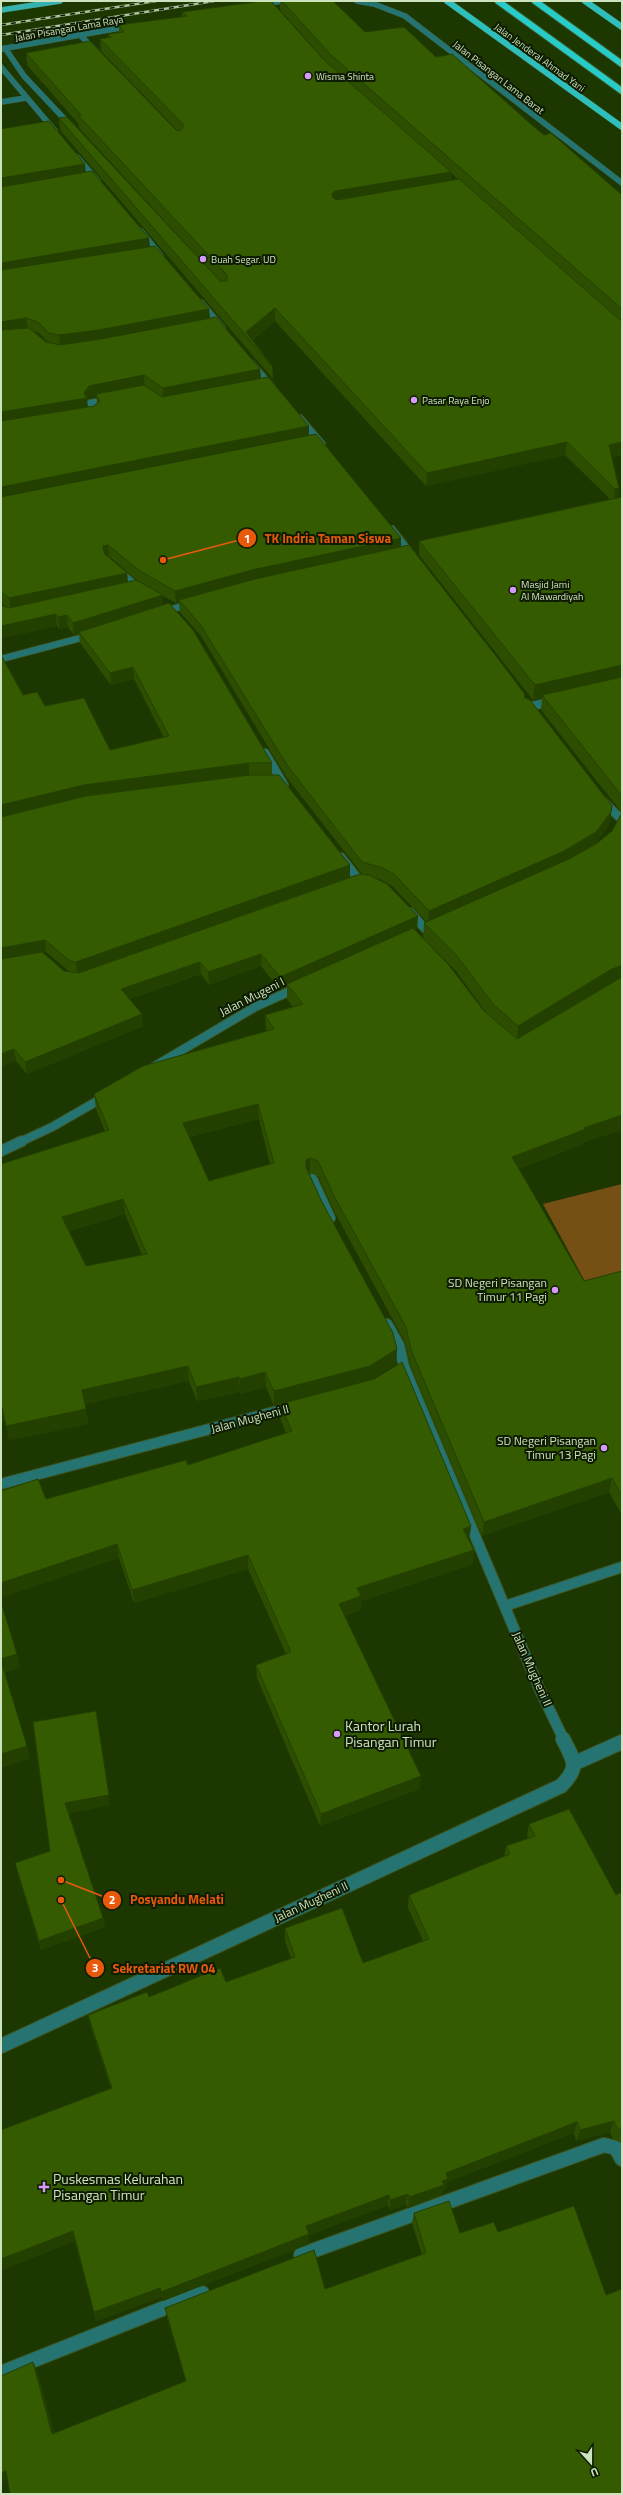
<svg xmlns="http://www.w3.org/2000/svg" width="623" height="2495" viewBox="0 0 623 2495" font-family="'Titillium Web',sans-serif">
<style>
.green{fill:#764f14}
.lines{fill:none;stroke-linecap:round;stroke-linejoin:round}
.minor-far4-casing{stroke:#3d5622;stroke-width:6}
.minor-far3-casing{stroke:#3d5622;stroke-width:8}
.minor-far2-casing{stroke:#3d5622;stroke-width:10}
.minor-far1-casing{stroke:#3d5622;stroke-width:12}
.minor-casing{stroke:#3d5622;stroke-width:16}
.tertiary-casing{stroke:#3d5622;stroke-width:6}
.primary-casing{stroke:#3d5622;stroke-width:6}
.trunk-casing{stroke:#3d5622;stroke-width:7}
.motorway-casing{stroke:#3d5622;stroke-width:8}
.minor-far4{stroke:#257472;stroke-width:5.5}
.minor-far3{stroke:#257472;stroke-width:6}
.minor-far2{stroke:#257472;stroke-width:8}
.minor-far1{stroke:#257472;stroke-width:10}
.minor{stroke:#257472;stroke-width:14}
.tertiary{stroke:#257472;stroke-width:5.5}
.primary{stroke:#35b2af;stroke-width:5.5}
.trunk{stroke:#2ebfbc;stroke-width:6}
.motorway{stroke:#27ccc8;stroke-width:6}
.rail-casing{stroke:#acc29b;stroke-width:2.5}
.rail{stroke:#0d1b01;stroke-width:1.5;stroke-dasharray:5;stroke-linecap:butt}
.wall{fill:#2d4e00;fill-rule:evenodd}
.shaded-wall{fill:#244000}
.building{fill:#345b00;stroke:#244000;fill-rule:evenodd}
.poi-dot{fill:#d69bf9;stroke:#0d1b01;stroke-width:1.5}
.labels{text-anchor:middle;stroke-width:4;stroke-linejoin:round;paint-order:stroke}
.far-street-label{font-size:10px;fill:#cde2be;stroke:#0d1b01}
.far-poi-label{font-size:10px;fill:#cde2be;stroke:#0d1b01;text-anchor:start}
.street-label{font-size:12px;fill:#cde2be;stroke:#0d1b01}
.poi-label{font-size:12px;fill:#cde2be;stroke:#0d1b01;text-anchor:end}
.near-poi-label{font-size:14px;fill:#cde2be;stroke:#0d1b01;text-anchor:start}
.leader{fill:none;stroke:#e8590c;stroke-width:1.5}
.callout-dot{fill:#e8590c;stroke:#0d1b01;stroke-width:1.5}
.mark-label{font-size:12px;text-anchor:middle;font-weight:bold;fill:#fff}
.callout-label{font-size:13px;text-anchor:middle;font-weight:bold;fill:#e8590c;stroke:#0d1b01;stroke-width:4;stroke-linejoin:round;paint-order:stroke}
</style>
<rect width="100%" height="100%" fill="#1d3700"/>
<polygon class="green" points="622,1184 622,1278 588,1287 543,1204"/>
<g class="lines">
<defs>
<g id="minor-far4">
<polyline points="357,1 374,4 405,16 622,183"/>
<polyline points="80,35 96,51"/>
<polyline points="5,48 24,76 72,127"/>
<polyline points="1,67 55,131"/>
<polyline points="1,102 26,98"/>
<polyline points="77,157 98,181"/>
<polyline points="141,231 161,256"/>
</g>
<g id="minor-far3">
<polyline points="201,303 222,328"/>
<polyline points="251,363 272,387"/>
<polyline points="90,413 96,412 90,403 110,399"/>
<polyline points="300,418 322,444"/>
<polyline points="392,529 413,556"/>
<polyline points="117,569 138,587"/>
<polyline points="162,612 193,603"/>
<polyline points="1,659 92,635"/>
</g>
<g id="minor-far2">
<polyline points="528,707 554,701"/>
<polyline points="265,753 284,785"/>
<polyline points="603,801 622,820"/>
<polyline points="341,857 359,880 366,879"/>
<polyline points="410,912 428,932"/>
<polyline points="155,1066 255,1007 299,987"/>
<polyline points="20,1142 52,1127 106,1096"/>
</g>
<g id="minor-far1">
<polyline points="1,1151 22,1141"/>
<polyline points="312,1179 330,1218"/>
<polyline points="387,1324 399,1345 404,1367 539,1688 564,1740"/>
<polyline points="1,1484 293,1407"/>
<polyline points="505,1606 622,1567"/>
</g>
<g id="minor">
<polyline points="575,1763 622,1742"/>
<path d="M1 2046 561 1786C580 1767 574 1761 563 1739"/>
<polyline points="301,2255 604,2145 616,2148 622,2159"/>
<polyline points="1,2373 202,2293"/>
</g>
<g id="tertiary">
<polyline points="259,5 282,1"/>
<polyline points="1,49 131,26"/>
</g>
<polyline id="primary" points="1,10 60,1"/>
<g id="trunk">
<polyline points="447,1 622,127"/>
<polyline points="585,1 622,27"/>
</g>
<g id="motorway">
<polyline points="498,1 622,91"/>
<polyline points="535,1 622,64"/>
</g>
</defs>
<use href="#minor-far4" class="minor-far4-casing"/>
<use href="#minor-far3" class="minor-far3-casing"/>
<use href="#minor-far2" class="minor-far2-casing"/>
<use href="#minor-far1" class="minor-far1-casing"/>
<use href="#minor" class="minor-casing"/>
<use href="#tertiary" class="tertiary-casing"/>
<use href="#primary" class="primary-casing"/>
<use href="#trunk" class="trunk-casing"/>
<use href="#motorway" class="motorway-casing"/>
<use href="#minor-far4" class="minor-far4"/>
<use href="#minor-far3" class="minor-far3"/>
<use href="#minor-far2" class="minor-far2"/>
<use href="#minor-far1" class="minor-far1"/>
<use href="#minor" class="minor"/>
<use href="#tertiary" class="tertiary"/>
<use href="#primary" class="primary"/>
<use href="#trunk" class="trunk"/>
<use href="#motorway" class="motorway"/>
<defs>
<g id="rail">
<polyline points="1,25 156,1"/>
<polyline points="1,35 214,1"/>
</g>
</defs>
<use href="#rail" class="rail-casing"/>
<use href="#rail" class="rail"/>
</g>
<g class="wall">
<path d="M280 1H333L365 32 436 57 533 126 622 195V455L612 457 619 488 618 498 622 497V1130L584 1142 583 1144 519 1169 584 1281 622 1271V1515L609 1492 482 1536 410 1365 405 1342 334 1211 318 1176 310 1173H309L322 1202 397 1349 396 1364 370 1380 471 1526 469 1540 474 1550 473 1564 361 1601V1610L344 1616 421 1776 419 1789 320 1826 257 1678 256 1665 286 1654 248 1569 134 1603 119 1558 46 1499 188 1465 286 1433 280 1418V1404L274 1406 266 1387 240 1394V1392L197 1401 189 1381 85 1404 88 1424 9 1440 5 1421 1 1164 105 1131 96 1109 94 1094 267 1031 266 1030 265 1015 293 1007 287 999V986L280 990 261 966 209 985 201 974 129 999 143 1026 27 1074 16 1061 1 1067 23 695 45 706 110 750 164 738 134 679 111 685 80 643 79 634 74 635 68 627 59 629 57 626 1 638V605L7 607 3 604H1V129L86 172 149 238 150 247 209 309 210 318 260 369 261 378 309 426V435L401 538V547L612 806 609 825 595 844 585 850 596 844 612 831 622 813 541 710 542 698 533 700 419 555V541L610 499 565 455 426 486 275 321 253 340 272 366 273 379 60 130 59 118 220 281 79 128 78 123 27 65 26 53 177 130 101 51 100 39 108 38V34L119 32V25L182 17V12L325 61 329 65 280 10ZM451 173 458 179 451 180ZM32 331 39 333 49 343 46 342ZM96 396 97 403 94 406 88 407 87 401 90 397ZM108 556H109L139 582H128L127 573ZM163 596 176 603 179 602 180 612 201 636 287 778 362 874 350 877V865L272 775V763L163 605ZM376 878 382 880 393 887 427 922 424 923 423 938 456 971 488 1015 484 1011 414 930 417 928 418 916ZM46 952 70 972 64 971 43 953ZM611 984 585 999 608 985ZM259 1119 270 1164 209 1181 189 1137ZM125 1214 142 1255 86 1266 69 1231Z"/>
<polygon points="33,1722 110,1805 69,1813 103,1918 105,1927 41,1950 15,1863 50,1851"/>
<polygon points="529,1824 616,1895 622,1892 622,2143 613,2139 610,2132 576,2141 574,2133 447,2182 446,2189 443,2190 442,2195 408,2208 406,2204 390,2210 388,2205 309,2235 309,2244 163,2301 162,2297 96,2321 75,2241 1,2270 111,2088 91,2027 88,2015 149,1997 226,1982 291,1958 285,1941 285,1928 363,1963 423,1941 408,1908 409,1895 504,1857 506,1846 528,1839 527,1837"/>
<polygon points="414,2213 460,2233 498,2232 622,2494 7,2479 37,2371 54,2434 186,2381 167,2317 165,2308 325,2289 422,2255 412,2223"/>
</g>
<g class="shaded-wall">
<polygon points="85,164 86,174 1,189 1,178"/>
<polygon points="451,172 450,184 335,204 332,194 335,191"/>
<polygon points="149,238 150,249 1,274 1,263"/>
<polygon points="275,308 275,321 251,341 246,332"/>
<polygon points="209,309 210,320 100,341 60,346 59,335"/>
<polygon points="26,318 28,329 1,333 1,322"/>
<polygon points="260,369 261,380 163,399 163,388"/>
<polygon points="144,375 145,386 96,394 96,396 90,397 87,401 88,409 1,423 1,412 84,393 89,386"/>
<polygon points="309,426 309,437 1,499 1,487"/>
<polygon points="567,442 565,455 426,486 427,473"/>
<polygon points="622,442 622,455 608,458 609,445"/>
<polygon points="619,488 617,502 613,503 615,489"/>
<polygon points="401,538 401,549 179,600 179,602 176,603 175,591 252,570"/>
<polygon points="108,545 109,556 104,558 103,546"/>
<polygon points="127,573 128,584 11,610 9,598"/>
<polygon points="1,592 3,604 1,604"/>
<polygon points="163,595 163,607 79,632 79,634 74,635 73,623"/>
<polygon points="56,614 57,626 1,638 1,626"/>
<polygon points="67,615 68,627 59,629 58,617"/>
<polygon points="622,665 621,679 542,695 542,698 533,700 535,685"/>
<polygon points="133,667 134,679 111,685 110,673"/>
<polygon points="249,763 249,775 1,818 1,805 84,785"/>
<polygon points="612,806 609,825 595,844 562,864 428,924 429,911"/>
<polygon points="350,865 350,877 77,974 76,962"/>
<polygon points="418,916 417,928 289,986 287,984 287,986 280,990 280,977"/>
<polygon points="45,940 46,952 1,960 1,948"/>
<polygon points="261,954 261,966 209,985 208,972"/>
<polygon points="200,962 201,974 122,1001 121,989"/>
<polygon points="622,965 622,980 608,985 517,1041 518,1026 610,970"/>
<polygon points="142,1014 143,1026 27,1074 25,1062"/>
<polygon points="14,1049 16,1061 1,1067 1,1054"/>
<polygon points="258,1104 259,1119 184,1138 183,1123"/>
<polygon points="622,1115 622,1130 584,1142 583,1144 511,1172 512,1157 584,1128"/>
<polygon points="310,1158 310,1173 306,1175 306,1160"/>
<polygon points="123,1199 125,1214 65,1232 62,1217"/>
<polygon points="397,1349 396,1364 369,1381 274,1406 274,1391"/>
<polygon points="188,1366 189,1381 84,1404 82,1390"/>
<polygon points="265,1372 266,1387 240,1394 240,1379"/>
<polygon points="239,1377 240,1392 197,1401 196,1387"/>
<polygon points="2,1407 5,1421 1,1423 1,1408"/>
<polygon points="86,1409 88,1424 9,1440 6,1426"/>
<polygon points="612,1478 609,1492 482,1536 484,1522"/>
<polygon points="471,1526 469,1540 463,1529"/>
<polygon points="117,1544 119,1558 1,1598 1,1583"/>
<polygon points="474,1550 473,1564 361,1601 361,1610 339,1618 339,1604 357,1588"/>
<polygon points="248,1555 248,1569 134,1603 132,1590"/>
<polygon points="17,1654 20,1668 4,1673 1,1659"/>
<polygon points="96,1711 110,1805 67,1813 65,1803"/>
<polygon points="27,1746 30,1759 1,1768 1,1754"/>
<polygon points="421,1776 419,1789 320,1826 321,1814"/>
<polygon points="103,1918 105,1927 41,1950 39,1941"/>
<polygon points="614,2121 610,2132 576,2141 580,2130"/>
<polygon points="577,2122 574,2133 447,2182 446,2189 443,2190 442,2195 408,2208 409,2197 442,2181 446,2173"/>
<polygon points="408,2194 406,2204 390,2210 390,2200"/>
<polygon points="389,2195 388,2205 309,2235 309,2244 163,2301 161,2292 306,2226"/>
<polygon points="73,2231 76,2241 1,2270 1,2259"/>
<polygon points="160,2288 162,2297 96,2321 94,2312"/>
<polygon points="33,2362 37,2371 56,2442 52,2434"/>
<polygon points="6,2471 10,2478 1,2482 1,2473"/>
</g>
<g class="building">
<polygon points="262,1 271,1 325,61 451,172 335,191 332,194 333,198 337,200 459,179 620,320 622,320 622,442 609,445 619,488 615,489 567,442 427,473 275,308 246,332 272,366 59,118 67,117 220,281 227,281 227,275 78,115 81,115 26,53 90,41 176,130 180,131 183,128 183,124 100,39 111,37 108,34 124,32 119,25 187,16 182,12"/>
<polygon points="282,1 333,1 365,32 404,27 436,57 452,54 533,126 544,135 551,133 622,195 622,309 331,55"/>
<polygon points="49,121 85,164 1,178 1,129"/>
<polygon points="92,171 149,238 1,263 1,187"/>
<polygon points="155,246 209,309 99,330 59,335 49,333 38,322 26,318 1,322 1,270"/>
<polygon points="216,317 260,369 163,388 144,375 89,386 84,393 87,398 1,412 1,330 29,328 46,342 60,345 101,339"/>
<polygon points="268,377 309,426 1,487 1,421 94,406 100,401 96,394 144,385 162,397"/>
<polygon points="316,434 401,538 252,570 175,591 140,571 108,545 103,546 104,553 127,573 9,598 1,592 1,497"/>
<polygon points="622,497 622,665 535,685 419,541"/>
<polygon points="409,545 496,656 524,693 525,698 530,700 612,806 611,812 596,832 564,851 429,911 394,874 383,868 362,862 287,765 200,624 179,600 255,579"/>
<polygon points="136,580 163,595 73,623 67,615 58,617 56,614 1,626 1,605 9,608"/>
<polygon points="169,603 193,630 272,763 249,763 84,785 1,805 1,655 23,695 37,692 45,706 84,698 110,750 169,736 133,667 110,673 79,632"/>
<polygon points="622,677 622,796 542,695"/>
<polygon points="250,775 279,775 350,865 76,962 70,961 45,940 1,948 1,817 86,796"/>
<polygon points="622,813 622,965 610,970 518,1026 493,1004 457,956 424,923 569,859 596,844 612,831"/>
<polygon points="360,874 369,875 387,884 418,916 280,977 261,954 208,972 200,962 121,989 142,1014 25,1062 14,1049 1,1054 1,959 42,952 64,971 79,973"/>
<path d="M413 928 448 964 484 1011 517 1039 622 977V1115L584 1128 586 1129 512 1157 584 1281 622 1271V1496L612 1478 484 1522 411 1350 406 1327 334 1196 318 1161 310 1158 306 1160V1167L322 1202 393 1333 397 1349 370 1366 274 1391 265 1372 240 1379 239 1377 196 1387 188 1366 82 1390 86 1409 6 1426 2 1407 1 1408V1164L109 1130 94 1094 143 1066 274 1029 265 1015 303 1004 287 984ZM258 1104 274 1163 209 1181 183 1123ZM123 1199 147 1254 86 1266 62 1217Z"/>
<polygon points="402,1362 471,1526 463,1529 474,1550 357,1588 361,1596 339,1604 421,1776 321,1814 256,1665 291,1652 248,1555 132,1590 117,1544 1,1583 1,1491 38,1479 46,1499 186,1460 188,1465 292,1431 280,1404 374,1379"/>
<polygon points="1,1602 17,1654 1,1659"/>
<polygon points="1,1661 27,1746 1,1754"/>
<polygon points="96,1711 109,1795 65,1803 103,1918 39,1941 15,1863 50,1851 33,1722"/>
<polygon points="569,1809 616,1895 622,1892 622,2131 617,2128 614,2121 580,2130 577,2122 446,2173 448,2179 442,2181 444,2185 409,2197 408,2194 390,2200 389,2195 306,2226 309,2234 161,2292 160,2288 94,2312 73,2231 1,2259 1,2130 112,2088 88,2015 147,1992 149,1997 220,1968 226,1982 295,1957 285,1928 342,1908 363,1963 429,1939 409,1895 510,1854 506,1846 535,1836 529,1824"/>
<polygon points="449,2201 460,2233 494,2222 498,2232 574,2206 606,2295 622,2289 622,2494 10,2494 6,2471 1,2473 1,2376 33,2362 52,2434 186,2381 165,2308 314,2250 325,2289 426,2253 414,2213"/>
</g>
<g class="poi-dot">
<circle cx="308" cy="76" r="4"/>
<circle cx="203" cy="259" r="4"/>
<circle cx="414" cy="400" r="4"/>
<circle cx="513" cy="590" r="4"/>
<circle cx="555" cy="1290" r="4"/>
<circle cx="604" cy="1448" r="4"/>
<circle cx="337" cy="1734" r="4"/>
<path d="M42 2181h4v4h4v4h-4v4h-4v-4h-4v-4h4z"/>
</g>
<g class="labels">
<g class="far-street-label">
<text transform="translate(69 28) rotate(-10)" y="4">Jalan Pisangan Lama Raya</text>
<text transform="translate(540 57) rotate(36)" y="4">Jalan Jenderal Ahmad Yani</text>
<text transform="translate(499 77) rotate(38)" y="4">Jalan Pisangan Lama Barat</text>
</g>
<g class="far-poi-label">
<text x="316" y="80">Wisma Shinta</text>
<text x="211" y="263">Buah Segar. UD</text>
<text x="422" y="404">Pasar Raya Enjo</text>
<text x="521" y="588">Masjid Jami<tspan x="521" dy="12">Al Mawardiyah</tspan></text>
</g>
<g class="street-label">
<text transform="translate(252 997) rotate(-27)" y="4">Jalan Mugeni I</text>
<text transform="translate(250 1419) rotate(-15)" y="4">Jalan Mugheni II</text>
<text transform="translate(532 1669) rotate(66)" y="4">Jalan Mugheni II</text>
<text transform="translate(311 1902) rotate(-25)" y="4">Jalan Mugheni II</text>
</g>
<g class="poi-label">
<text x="547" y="1287">SD Negeri Pisangan<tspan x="547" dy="14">Timur 11 Pagi</tspan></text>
<text x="596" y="1445">SD Negeri Pisangan<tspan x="596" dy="14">Timur 13 Pagi</tspan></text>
</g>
<g class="near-poi-label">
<text x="345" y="1731">Kantor Lurah<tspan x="345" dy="16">Pisangan Timur</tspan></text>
<text x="53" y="2184">Puskesmas Kelurahan<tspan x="53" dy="16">Pisangan Timur</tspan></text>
</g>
</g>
<path class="leader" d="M163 560L247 538M61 1880L112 1900M61 1900L95 1968"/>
<g class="callout-dot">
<circle cx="163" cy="560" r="4"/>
<circle cx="61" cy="1880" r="4"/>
<circle cx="61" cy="1900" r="4"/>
<circle cx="247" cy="538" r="10"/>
<circle cx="112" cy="1900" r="10"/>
<circle cx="95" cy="1968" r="10"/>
</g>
<g class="mark-label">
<text x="247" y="543">1</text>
<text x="112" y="1904">2</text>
<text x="95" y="1972">3</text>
</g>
<g class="callout-label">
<text x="328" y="543">TK Indria Taman Siswa</text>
<text x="177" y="1904">Posyandu Melati</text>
<text x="164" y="1973">Sekretariat RW 04</text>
</g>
<rect width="623" height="2495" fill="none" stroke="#cde2be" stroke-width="4"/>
<g transform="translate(591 2463) rotate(159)" stroke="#0d1b01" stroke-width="3" paint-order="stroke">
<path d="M0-3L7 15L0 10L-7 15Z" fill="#cde2be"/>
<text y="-6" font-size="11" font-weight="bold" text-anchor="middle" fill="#cde2be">U</text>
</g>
</svg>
